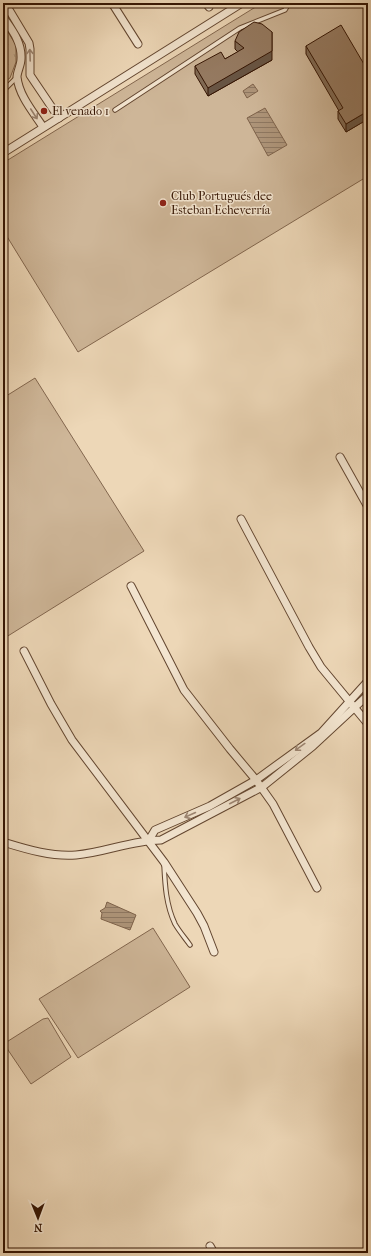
<svg xmlns="http://www.w3.org/2000/svg" width="371" height="1256" viewBox="0 0 371 1256" font-family="'IM FELL French Canon',serif">
<style>
.park{fill:url(#park-tufts);stroke:#82664e}
.pitch{fill:#ceb698;stroke:#82664e}
.water{fill:url(#water-rules);stroke:#7e624a}
.lines{fill:none;stroke-linecap:round;stroke-linejoin:round}
.service-casing{stroke:#634630;stroke-width:5.5}
.minor-casing{stroke:#634630;stroke-width:9}
.service{stroke:#f3e5d0;stroke-width:3.5}
.minor{stroke:#f3e5d0;stroke-width:7}
.wall{fill:#806953;stroke:#351503}
.shaded-wall{fill:#685544;stroke:#351503}
.building{fill:#957a61;stroke:#351503}
.oneway{stroke:#9e8774}
.poi-dot{fill:#8f2418;stroke:#f3e5d0;stroke-width:1.5}
.labels{text-anchor:middle;stroke-width:3;stroke-linejoin:round;paint-order:stroke}
.poi-label{font-size:12px;fill:#351503;stroke:#f3e5d0;text-anchor:start}
</style>
<defs>
<pattern id="park-tufts" width="24" height="20" patternUnits="userSpaceOnUse"><rect width="24" height="20" fill="#ceb698"/><path d="M3 7l-1-3M5 7V3M7 7l1-3M15 17l-1-3M17 17v-4M19 17l1-3" fill="none" stroke="#b29c81"/></pattern>
<pattern id="water-rules" width="6" height="5" patternUnits="userSpaceOnUse"><rect width="6" height="5" fill="#ae957a"/><path d="M0 2.5h6" fill="none" stroke="#8e7862"/></pattern>
</defs>
<rect width="100%" height="100%" fill="#edd7b7"/>
<filter id="stains"><feTurbulence type="fractalNoise" baseFrequency=".005" numOctaves="4"/><feColorMatrix values="0 0 0 0 .2 0 0 0 0 .09 0 0 0 0 .02 0 0 0 .5 -.17"/></filter>
<radialGradient id="worn" r=".72"><stop offset=".6" stop-color="#630" stop-opacity="0"/><stop offset="1" stop-color="#630" stop-opacity=".3"/></radialGradient>
<polygon class="park" points="3,24 16,45 16,62 10,78 3,83"/>
<g class="pitch">
<polygon points="262,3 368,3 368,176 78,352 3,230 3,163"/>
<polygon points="35,378 144,551 3,639 3,398"/>
<polygon points="153,928 190,987 78,1058 39,999"/>
<polygon points="48,1018 71,1057 31,1084 6,1047 5,1043 43,1019"/>
</g>
<g class="water">
<polygon points="253,84 258,91 247,98 243,91"/>
<polygon points="265,108 287,145 268,156 247,118"/>
<polygon points="107,902 136,915 130,930 101,919 102,913 100,911 105,908"/>
</g>
<g class="lines">
<defs>
<g id="service">
<polyline points="3,91 16,78"/>
<polyline points="115,110 240,28 285,10 289,3"/>
<path d="M164 865C165 885 166 905 175 924 179 931 185 938 190 945"/>
</g>
<g id="minor">
<polyline points="5,3 29,43 30,49 30,75 59,118"/>
<polyline points="112,3 138,44"/>
<polyline points="206,3 209,7"/>
<path d="M3 17C12 30 22 42 21 59 21 65 17 72 17 77 19 96 34 113 43 127"/>
<polyline points="3,153 242,3"/>
<polyline points="340,457 368,507"/>
<polyline points="241,519 309,647 321,667 368,724"/>
<polyline points="131,586 184,690 230,749 256,780 273,804 317,888"/>
<polyline points="24,651 51,704 72,740 164,862 197,913 204,926 214,952"/>
<polyline points="149,840 155,830 210,806 256,780 321,733 368,681"/>
<path d="M3 842C26 849 51 857 76 855 104 853 132 840 161 840L262 787 313 746 368 695"/>
<polyline points="210,1246 214,1253"/>
</g>
</defs>
<use href="#service" class="service-casing"/>
<use href="#minor" class="minor-casing"/>
<use href="#service" class="service"/>
<use href="#minor" class="minor"/>
</g>
<g class="wall">
<polygon points="235,41 272,60 208,96 195,74 195,66 225,59 238,52 235,49"/>
<polygon points="306,46 368,71 368,119 346,132 338,119 338,111 339,111 306,54"/>
</g>
<g class="shaded-wall">
<polygon points="272,32 272,60 208,96 208,88"/>
<polygon points="368,111 368,119 346,132 346,124"/>
</g>
<g class="building">
<polygon points="254,22 262,24 272,32 272,51 208,88 195,66 221,52 225,59 244,48 235,41 239,32"/>
<polygon points="341,25 368,71 368,111 346,124 338,111 343,108 306,46"/>
</g>
<defs><path id="oneway-shaft" d="M-6 0H5M1.5-3L5.5 0L1.5 3" fill="none" stroke-width="1.6" stroke-linecap="round" stroke-linejoin="round"/></defs>
<g class="oneway">
<use href="#oneway-shaft" transform="translate(30 55) rotate(-92)"/>
<use href="#oneway-shaft" transform="translate(34 114) rotate(57)"/>
<use href="#oneway-shaft" transform="translate(300 747) rotate(144)"/>
<use href="#oneway-shaft" transform="translate(235 801) rotate(-27)"/>
<use href="#oneway-shaft" transform="translate(190 815) rotate(156)"/>
</g>
<g class="poi-dot">
<circle cx="44" cy="111" r="4"/>
<circle cx="163" cy="203" r="4"/>
</g>
<g class="labels">
<g class="poi-label">
<text x="52" y="115">El venado 1</text>
<text x="171" y="200">Club Portugués dee<tspan x="171" dy="14">Esteban Echeverría</tspan></text>
</g>
</g>
<rect width="371" height="1256" fill="none" stroke="#edd7b7" stroke-width="16"/>
<rect x="4" y="4" width="363" height="1248" fill="none" stroke="#351503" stroke-width="2"/>
<rect x="8" y="8" width="355" height="1240" fill="none" stroke="#351503"/>
<g transform="translate(38 1218) rotate(179)" stroke="#f3e5d0" stroke-width="3" paint-order="stroke">
<path d="M0-3L7 15L0 10L-7 15Z" fill="#351503"/>
<text y="-6" font-size="11" font-weight="bold" text-anchor="middle" fill="#351503">N</text>
</g>
<rect width="100%" height="100%" filter="url(#stains)"/>
<rect width="100%" height="100%" fill="url(#worn)"/>
</svg>
